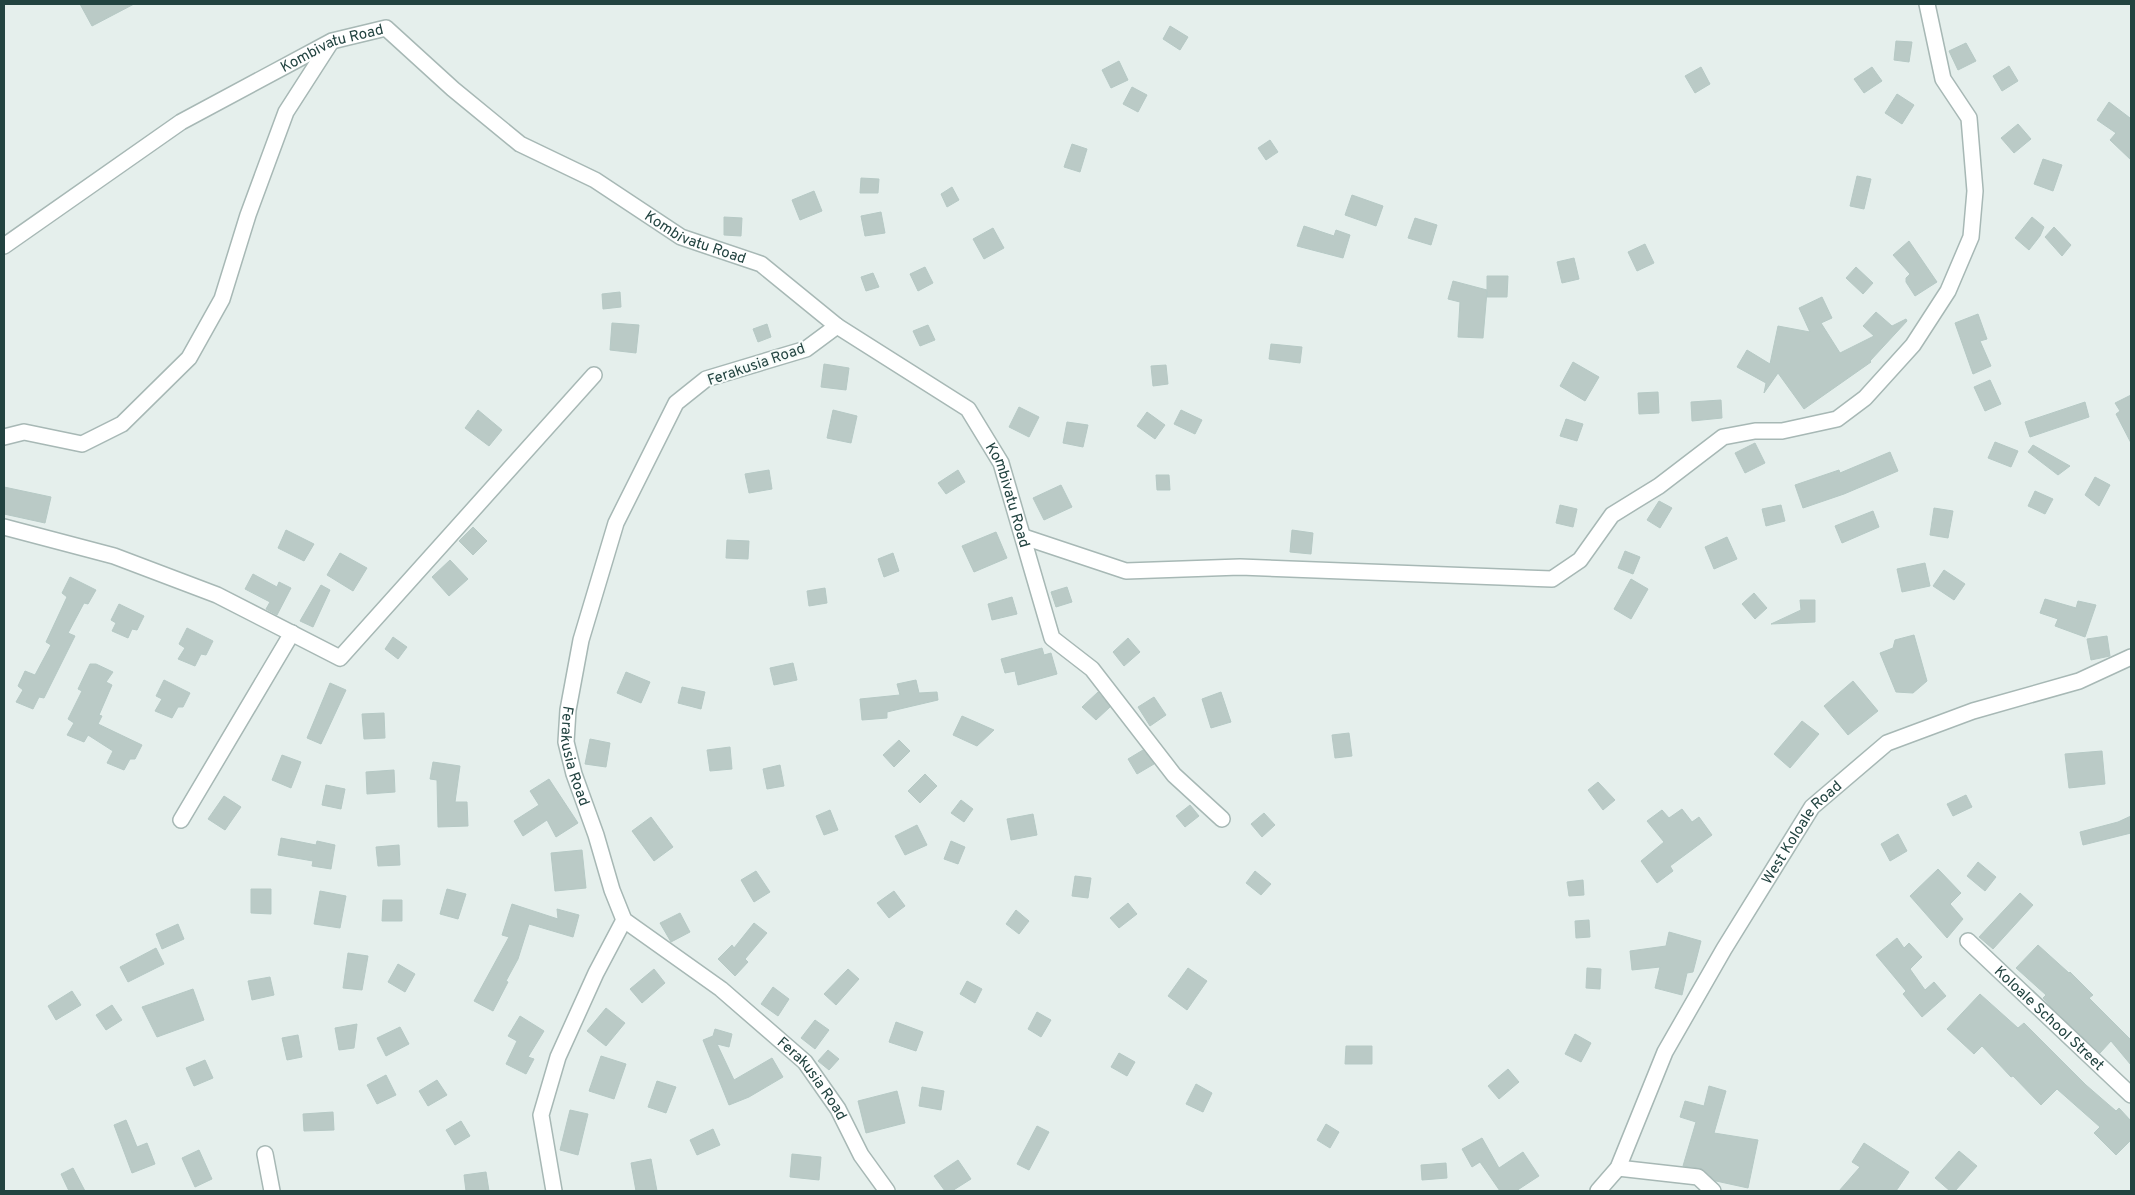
<svg xmlns="http://www.w3.org/2000/svg" width="2135" height="1195" viewBox="0 0 2135 1195" font-family="Overpass,sans-serif">
<style>
.building{fill:#bacac6;stroke:#b6c9c5}
.lines{fill:none;stroke-linecap:round;stroke-linejoin:round}
.minor-casing{stroke:#a7b8b5;stroke-width:18}
.minor{stroke:#fff;stroke-width:15}
.labels{text-anchor:middle;stroke-width:4;stroke-linejoin:round;paint-order:stroke}
.street-label{font-size:15px;fill:#224340;stroke:#f6fbf9}
</style>
<rect width="100%" height="100%" fill="#e5efec"/>
<g class="building">
<polygon points="80,4 134,4 92,26"/>
<polygon points="1170,26 1188,37 1180,50 1163,39"/>
<polygon points="1896,41 1912,42 1909,62 1894,60"/>
<polygon points="1966,43 1976,61 1958,70 1949,51"/>
<polygon points="1119,61 1128,80 1111,88 1102,70"/>
<polygon points="2009,66 2018,81 2002,91 1993,76"/>
<polygon points="1701,67 1710,84 1695,93 1685,76"/>
<polygon points="1872,67 1882,81 1864,93 1854,79"/>
<polygon points="1132,87 1147,95 1138,112 1123,104"/>
<polygon points="1897,94 1914,105 1902,124 1885,113"/>
<polygon points="2109,102 2130,118 2131,117 2131,160 2110,140 2116,133 2097,120"/>
<polygon points="2018,124 2031,139 2014,153 2001,138"/>
<polygon points="1270,140 1278,152 1266,160 1258,148"/>
<polygon points="1072,144 1087,149 1080,172 1064,167"/>
<polygon points="2043,159 2062,165 2053,191 2034,184"/>
<polygon points="1857,176 1871,179 1864,209 1850,206"/>
<polygon points="861,178 879,179 878,193 860,193"/>
<polygon points="952,187 959,200 947,207 941,194"/>
<polygon points="814,191 822,211 800,220 792,200"/>
<polygon points="1352,195 1383,206 1376,226 1345,215"/>
<polygon points="881,212 885,233 865,236 861,216"/>
<polygon points="724,217 742,218 741,236 724,235"/>
<polygon points="2032,217 2044,227 2040,236 2029,250 2015,238"/>
<polygon points="1415,218 1437,225 1431,245 1408,238"/>
<polygon points="1304,226 1334,236 1336,230 1350,235 1343,258 1297,246"/>
<polygon points="2054,227 2071,245 2062,256 2045,237"/>
<polygon points="993,228 1004,248 984,259 973,239"/>
<polygon points="1909,241 1937,282 1915,296 1906,282 1906,278 1910,274 1893,255"/>
<polygon points="1645,244 1654,263 1637,271 1628,252"/>
<polygon points="1574,258 1579,279 1562,283 1557,262"/>
<polygon points="925,267 933,283 918,291 910,274"/>
<polygon points="1856,267 1873,283 1863,294 1846,278"/>
<polygon points="873,273 879,287 866,291 861,277"/>
<polygon points="1487,276 1508,276 1507,297 1487,297 1487,291 1483,338 1458,337 1460,302 1448,299 1453,281 1487,290"/>
<polygon points="620,292 621,307 603,309 602,294"/>
<polygon points="1822,297 1832,318 1821,323 1840,353 1874,336 1863,326 1876,312 1892,326 1906,319 1907,321 1870,361 1871,362 1804,409 1778,373 1764,393 1766,383 1737,367 1747,350 1770,364 1778,326 1810,332 1799,308"/>
<polygon points="1978,314 1987,339 1980,341 1991,366 1973,374 1955,323"/>
<polygon points="612,323 639,325 636,353 610,350"/>
<polygon points="767,324 771,337 758,342 753,329"/>
<polygon points="928,325 935,340 920,346 913,331"/>
<polygon points="1271,344 1302,347 1300,363 1269,359"/>
<polygon points="1573,362 1599,377 1585,401 1560,386"/>
<polygon points="824,364 849,368 846,390 821,387"/>
<polygon points="1166,365 1168,384 1153,386 1151,366"/>
<polygon points="1990,380 2001,404 1985,411 1974,387"/>
<polygon points="1658,392 1659,413 1639,414 1638,393"/>
<polygon points="2131,395 2131,443 2116,414 2120,411 2115,403"/>
<polygon points="1721,400 1722,418 1692,421 1691,402"/>
<polygon points="2085,402 2089,417 2030,437 2025,422"/>
<polygon points="1019,407 1039,417 1029,437 1009,427"/>
<polygon points="478,410 502,430 489,446 465,428"/>
<polygon points="833,410 857,416 851,443 827,438"/>
<polygon points="1181,410 1202,420 1195,434 1174,424"/>
<polygon points="1147,412 1165,425 1155,439 1137,426"/>
<polygon points="1566,419 1583,424 1577,441 1560,436"/>
<polygon points="1067,422 1088,425 1083,447 1063,443"/>
<polygon points="1995,442 2018,451 2011,467 1988,458"/>
<polygon points="1755,443 1765,463 1745,473 1735,453"/>
<polygon points="2033,445 2070,466 2058,475 2028,452"/>
<polygon points="1890,452 1898,471 1844,494 1803,508 1795,485 1839,470 1840,473"/>
<polygon points="769,470 772,489 749,493 745,474"/>
<polygon points="958,470 965,482 946,494 938,483"/>
<polygon points="1156,475 1169,475 1170,490 1157,490"/>
<polygon points="2095,477 2110,485 2099,506 2085,495"/>
<polygon points="1061,485 1072,507 1044,520 1033,498"/>
<polygon points="4,487 51,497 45,523 4,514"/>
<polygon points="2035,491 2053,499 2045,514 2028,506"/>
<polygon points="1659,501 1672,508 1660,528 1647,520"/>
<polygon points="1560,505 1577,509 1573,527 1556,523"/>
<polygon points="1781,505 1785,521 1766,526 1762,509"/>
<polygon points="1934,508 1953,511 1948,538 1930,535"/>
<polygon points="1873,511 1879,527 1842,543 1835,526"/>
<polygon points="473,527 487,541 473,555 459,541"/>
<polygon points="286,530 314,544 304,561 278,548"/>
<polygon points="1292,530 1313,533 1311,554 1290,552"/>
<polygon points="996,532 1007,558 974,572 962,546"/>
<polygon points="1727,537 1737,559 1714,569 1705,547"/>
<polygon points="727,540 749,541 748,559 726,558"/>
<polygon points="1625,551 1640,557 1633,574 1618,568"/>
<polygon points="340,553 367,568 353,591 327,575"/>
<polygon points="893,553 899,571 884,577 878,559"/>
<polygon points="450,560 468,579 449,596 432,577"/>
<polygon points="1925,563 1930,586 1902,592 1897,569"/>
<polygon points="1944,570 1965,584 1954,600 1933,586"/>
<polygon points="253,574 277,587 279,582 291,588 277,615 266,609 270,602 245,589"/>
<polygon points="70,577 96,590 88,604 84,603 68,633 75,636 44,698 39,697 33,709 16,702 23,690 18,686 25,671 35,675 51,645 46,642 67,597 62,593"/>
<polygon points="1631,579 1648,589 1631,619 1614,609"/>
<polygon points="321,585 330,590 313,627 300,621"/>
<polygon points="1067,587 1072,602 1056,607 1051,592"/>
<polygon points="825,588 827,603 809,606 807,591"/>
<polygon points="1754,593 1767,608 1755,619 1742,604"/>
<polygon points="1012,597 1017,614 992,620 988,604"/>
<polygon points="2045,599 2076,608 2078,601 2096,605 2085,637 2055,626 2058,619 2040,613"/>
<polygon points="1800,600 1815,600 1815,622 1771,624 1801,610"/>
<polygon points="119,604 144,616 137,630 132,629 128,638 112,631 116,623 111,620"/>
<polygon points="187,628 213,641 206,655 201,654 195,666 178,659 185,648 179,644"/>
<polygon points="1914,635 1927,681 1913,693 1896,692 1880,653 1893,648 1895,640"/>
<polygon points="2107,636 2110,656 2091,660 2087,639"/>
<polygon points="393,637 407,647 398,659 385,649"/>
<polygon points="1128,638 1140,652 1124,666 1113,652"/>
<polygon points="1042,648 1044,655 1051,653 1057,674 1018,685 1015,671 1005,673 1001,659"/>
<polygon points="793,663 797,680 774,685 770,668"/>
<polygon points="90,664 96,664 113,672 106,682 112,685 99,715 102,716 98,724 142,745 135,759 130,759 124,770 107,763 113,751 88,735 84,742 67,735 74,723 68,719 82,691 78,689"/>
<polygon points="626,672 650,682 641,703 617,693"/>
<polygon points="164,680 190,693 183,707 178,707 172,718 155,711 162,699 156,696"/>
<polygon points="916,680 919,693 937,692 938,700 887,712 887,718 862,720 860,699 900,695 897,684"/>
<polygon points="1853,681 1878,711 1848,735 1824,706"/>
<polygon points="330,683 346,690 321,744 307,738"/>
<polygon points="682,687 705,692 701,709 678,703"/>
<polygon points="1098,692 1110,707 1096,720 1082,707"/>
<polygon points="1221,692 1231,722 1211,728 1202,699"/>
<polygon points="1154,697 1166,715 1150,726 1138,707"/>
<polygon points="384,713 385,738 364,739 362,714"/>
<polygon points="962,716 994,730 977,746 953,735"/>
<polygon points="1802,721 1819,734 1790,768 1774,754"/>
<polygon points="1349,733 1352,756 1335,758 1332,735"/>
<polygon points="590,739 610,743 606,767 585,764"/>
<polygon points="899,740 910,751 894,767 883,755"/>
<polygon points="730,747 732,769 710,771 707,750"/>
<polygon points="1143,750 1154,764 1137,774 1128,759"/>
<polygon points="2102,751 2105,784 2069,788 2065,754"/>
<polygon points="282,755 301,762 291,788 272,780"/>
<polygon points="433,762 460,766 455,802 467,802 468,826 438,827 437,780 430,779"/>
<polygon points="780,765 784,786 767,789 763,769"/>
<polygon points="394,770 395,792 367,794 366,772"/>
<polygon points="925,774 937,786 920,803 908,791"/>
<polygon points="549,779 578,823 556,837 547,820 523,836 514,821 539,805 530,791"/>
<polygon points="1598,782 1615,800 1603,810 1588,790"/>
<polygon points="326,785 345,789 341,809 322,805"/>
<polygon points="1966,795 1972,807 1953,816 1947,804"/>
<polygon points="224,796 241,807 225,830 208,819"/>
<polygon points="961,800 973,809 964,822 951,813"/>
<polygon points="1190,805 1199,816 1185,827 1176,816"/>
<polygon points="1682,809 1692,822 1699,817 1712,835 1670,866 1673,871 1657,883 1641,861 1664,842 1647,821 1662,810 1669,818"/>
<polygon points="830,810 838,830 824,835 816,816"/>
<polygon points="1264,813 1275,825 1262,837 1251,824"/>
<polygon points="1033,814 1037,835 1011,840 1007,819"/>
<polygon points="2131,816 2131,833 2083,845 2080,832 2118,822"/>
<polygon points="651,817 673,847 654,861 632,831"/>
<polygon points="917,825 927,845 905,855 895,836"/>
<polygon points="1898,834 1907,851 1890,861 1881,844"/>
<polygon points="281,838 316,845 317,841 335,845 331,869 312,866 313,861 278,855"/>
<polygon points="951,841 965,847 958,864 944,859"/>
<polygon points="399,845 400,865 378,866 376,847"/>
<polygon points="582,850 586,888 555,891 551,853"/>
<polygon points="1978,862 1996,877 1985,891 1967,876"/>
<polygon points="1938,869 1961,893 1950,904 1963,919 1947,938 1910,896"/>
<polygon points="756,871 770,892 754,902 741,880"/>
<polygon points="1255,871 1271,884 1261,895 1246,883"/>
<polygon points="1075,876 1091,878 1088,898 1072,896"/>
<polygon points="1583,880 1584,895 1569,896 1567,882"/>
<polygon points="251,889 271,889 271,914 251,913"/>
<polygon points="447,889 466,894 458,919 440,914"/>
<polygon points="320,891 346,896 340,928 314,924"/>
<polygon points="894,891 905,906 889,918 877,903"/>
<polygon points="2020,893 2033,905 1993,949 1979,937"/>
<polygon points="383,900 402,900 402,921 382,921"/>
<polygon points="1128,903 1137,914 1119,928 1110,918"/>
<polygon points="512,904 558,919 557,909 579,915 573,937 529,924 518,959 506,981 508,982 493,1011 474,1001 509,937 502,935"/>
<polygon points="1016,910 1029,921 1019,934 1006,924"/>
<polygon points="680,913 690,932 671,942 660,923"/>
<polygon points="1589,920 1590,937 1576,938 1575,921"/>
<polygon points="754,923 767,933 745,959 748,962 735,976 718,959 732,945 734,948"/>
<polygon points="178,924 184,939 162,949 156,934"/>
<polygon points="1669,932 1701,941 1693,972 1687,973 1682,995 1655,988 1660,967 1632,970 1630,951 1666,946"/>
<polygon points="1897,938 1904,948 1909,943 1922,957 1910,969 1925,990 1934,982 1946,996 1922,1017 1903,994 1906,991 1876,955"/>
<polygon points="2038,945 2069,973 2070,972 2093,995 2089,998 2131,1040 2131,1065 2111,1041 2100,1053 2050,1006 2043,998 2046,995 2016,968"/>
<polygon points="156,948 164,964 128,982 120,967"/>
<polygon points="348,953 368,956 362,990 343,988"/>
<polygon points="398,964 415,974 405,992 388,982"/>
<polygon points="1188,968 1207,981 1187,1010 1168,996"/>
<polygon points="1587,968 1601,969 1600,989 1586,988"/>
<polygon points="654,969 665,983 642,1003 630,989"/>
<polygon points="848,969 859,979 836,1005 824,994"/>
<polygon points="270,977 274,995 252,1000 248,981"/>
<polygon points="967,981 982,989 975,1003 960,994"/>
<polygon points="773,987 789,999 778,1016 761,1004"/>
<polygon points="193,989 204,1020 157,1037 142,1007"/>
<polygon points="72,991 81,1005 56,1020 48,1006"/>
<polygon points="1980,994 2018,1028 2024,1023 2086,1085 2116,1111 2119,1108 2131,1121 2131,1140 2116,1155 2094,1133 2100,1127 2057,1089 2041,1105 2013,1076 2011,1077 1982,1046 1974,1054 1947,1029"/>
<polygon points="112,1005 122,1020 106,1030 96,1015"/>
<polygon points="606,1008 625,1023 606,1046 587,1031"/>
<polygon points="1037,1012 1051,1020 1041,1037 1028,1029"/>
<polygon points="520,1016 544,1031 528,1057 534,1059 526,1074 506,1064 517,1041 508,1036"/>
<polygon points="815,1020 829,1030 815,1049 801,1038"/>
<polygon points="896,1022 923,1032 916,1051 889,1042"/>
<polygon points="357,1024 354,1048 339,1050 335,1028"/>
<polygon points="400,1027 409,1044 386,1056 377,1038"/>
<polygon points="715,1029 732,1034 729,1047 717,1044 734,1080 772,1058 783,1077 749,1097 729,1105 703,1040 713,1036"/>
<polygon points="1575,1034 1591,1043 1581,1062 1565,1054"/>
<polygon points="298,1035 302,1057 287,1060 282,1038"/>
<polygon points="1346,1046 1372,1046 1372,1064 1345,1064"/>
<polygon points="828,1050 839,1059 829,1070 818,1061"/>
<polygon points="1119,1053 1135,1062 1127,1076 1111,1067"/>
<polygon points="601,1056 626,1064 614,1099 589,1091"/>
<polygon points="205,1060 213,1078 194,1086 186,1068"/>
<polygon points="1508,1069 1519,1082 1499,1099 1488,1086"/>
<polygon points="386,1075 396,1095 377,1104 367,1085"/>
<polygon points="437,1080 447,1095 428,1106 419,1091"/>
<polygon points="657,1081 676,1087 666,1113 648,1107"/>
<polygon points="1196,1084 1212,1093 1203,1112 1186,1104"/>
<polygon points="1709,1086 1726,1091 1714,1133 1758,1140 1748,1188 1716,1181 1700,1168 1683,1166 1696,1122 1680,1117 1685,1101 1704,1106"/>
<polygon points="922,1087 944,1091 941,1110 919,1106"/>
<polygon points="897,1091 905,1123 866,1133 858,1101"/>
<polygon points="570,1110 588,1114 578,1155 560,1150"/>
<polygon points="333,1112 334,1130 304,1131 303,1114"/>
<polygon points="126,1120 137,1147 147,1143 155,1164 132,1173 114,1125"/>
<polygon points="461,1121 470,1136 455,1145 446,1130"/>
<polygon points="1326,1124 1339,1132 1330,1148 1317,1140"/>
<polygon points="1037,1126 1049,1132 1029,1170 1017,1164"/>
<polygon points="713,1129 720,1145 697,1155 690,1140"/>
<polygon points="1482,1138 1499,1168 1523,1152 1539,1176 1516,1191 1500,1191 1480,1162 1472,1167 1462,1149"/>
<polygon points="1864,1143 1909,1172 1896,1191 1839,1191 1860,1167 1852,1162"/>
<polygon points="199,1150 212,1179 195,1187 182,1158"/>
<polygon points="1959,1151 1977,1166 1955,1191 1950,1191 1935,1178"/>
<polygon points="792,1154 821,1157 819,1180 790,1177"/>
<polygon points="651,1159 657,1191 636,1191 631,1163"/>
<polygon points="958,1160 971,1179 952,1191 945,1191 934,1176"/>
<polygon points="1446,1163 1447,1178 1422,1180 1421,1165"/>
<polygon points="73,1168 85,1191 69,1191 61,1174"/>
<polygon points="486,1172 489,1191 466,1191 464,1175"/>
</g>
<g class="lines">
<defs>
<g id="minor">
<path id="s1" d="M4 246 181 122 332 41 386 28 453 89 520 144 595 180 681 237 761 264 837 326 968 409 1001 463 1052 638 1092 669 1174 775 1222 819"/>
<path id="s2" d="M837 326 806 349 706 379 676 403 616 523 581 640 568 710 566 742 574 774 596 835 612 890 624 920 721 989 805 1062 838 1109 861 1155 887 1191"/>
<polyline points="4,437 24,432 82,444 122,424 189,358 222,299 248,215 286,112 331,42"/>
<polyline points="4,527 114,556 217,595 340,658 594,375"/>
<polyline points="1024,537 1126,571 1240,567 1552,579 1580,560 1612,515 1659,486 1723,437 1755,431 1782,431 1837,419 1865,398 1913,345 1948,291 1971,237 1975,191 1969,118 1943,79 1927,4"/>
<polyline points="181,820 292,633"/>
<path id="s3" d="M1968 941 2131 1095"/>
<polyline points="265,1154 272,1191"/>
<polyline points="1618,1168 1698,1177 1713,1191"/>
<polyline points="554,1191 541,1115 558,1057 596,973 624,920"/>
<path id="s4" d="M1598 1191 1618 1168 1665 1052 1724 949 1812 807 1887 743 1973 711 2079 681 2131 657"/>
</g>
</defs>
<use href="#minor" class="minor-casing"/>
<use href="#minor" class="minor"/>
</g>
<g class="labels">
<g class="street-label">
<text dy="5" stroke="none"><textPath href="#s1" startOffset="385">Kombivatu Road</textPath></text>
<text dy="5" stroke="none"><textPath href="#s1" startOffset="820">Kombivatu Road</textPath></text>
<text transform="translate(756 364) rotate(-19)" y="5">Ferakusia Road</text>
<text dy="5" stroke="none"><textPath href="#s1" startOffset="1240">Kombivatu Road</textPath></text>
<text dy="5" stroke="none"><textPath href="#s2" startOffset="556">Ferakusia Road</textPath></text>
<text dy="5" stroke="none"><textPath href="#s4" startOffset="415">West Koloale Road</textPath></text>
<text dy="5" stroke="none"><textPath href="#s3" startOffset="112">Koloale School Street</textPath></text>
<text dy="5" stroke="none"><textPath href="#s2" startOffset="976">Ferakusia Road</textPath></text>
</g>
</g>
<rect width="2135" height="1195" fill="none" stroke="#224340" stroke-width="10"/>
</svg>
